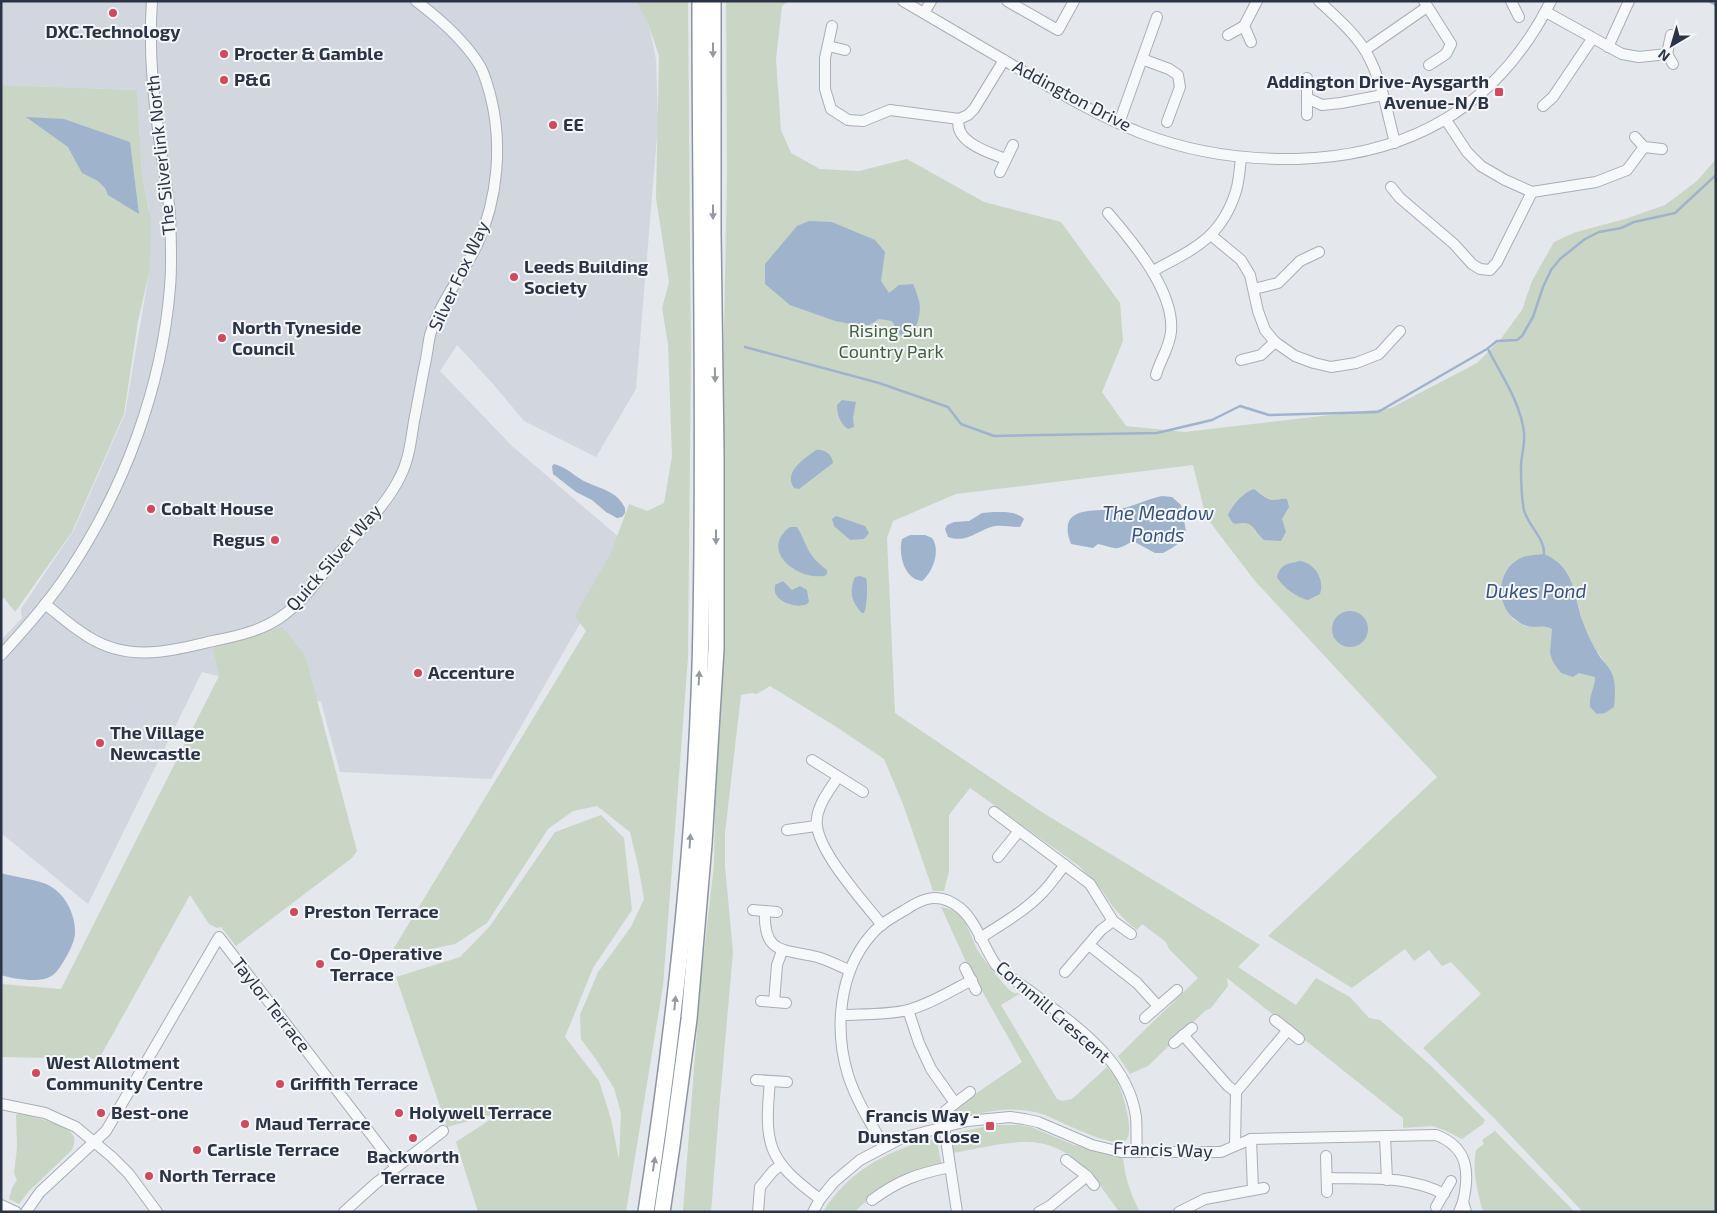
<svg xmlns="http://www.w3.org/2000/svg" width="1717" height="1213" viewBox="0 0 1717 1213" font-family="'Exo 2',sans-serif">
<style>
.built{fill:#d2d6de}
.green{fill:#c9d6c5;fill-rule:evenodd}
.water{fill:#9fb4cc}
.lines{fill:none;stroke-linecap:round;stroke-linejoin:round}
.stream{stroke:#9fb4cc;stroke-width:2.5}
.minor-casing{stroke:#a9aeb7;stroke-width:12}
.highway-casing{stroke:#8b94a3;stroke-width:18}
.minor{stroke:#f7f8fa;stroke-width:10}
.highway{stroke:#fff;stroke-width:15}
.oneway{fill:#959aa2}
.poi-dot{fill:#d1495b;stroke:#f4f6f9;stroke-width:2}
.labels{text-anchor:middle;stroke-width:4;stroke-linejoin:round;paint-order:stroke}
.poi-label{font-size:18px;font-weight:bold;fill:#2b3445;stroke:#f4f6f9;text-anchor:start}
.street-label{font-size:18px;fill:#2b3445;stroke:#f4f6f9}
.park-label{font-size:18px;fill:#3f6138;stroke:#f4f6f9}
.water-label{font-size:19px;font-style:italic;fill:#34527a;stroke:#f4f6f9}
</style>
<rect width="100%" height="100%" fill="#e4e7ec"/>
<polygon class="built" points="1,1 636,1 649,26 656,59 658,125 636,389 596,457 524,421 494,385 457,345 440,371 512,446 620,538 619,555 491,779 340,772 321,702 202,672 88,904 1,833 1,640 22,618 21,609 74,530 125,414 149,273 149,209 142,175 137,90 1,85"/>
<g class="green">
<polygon points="636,1 688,1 691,355 688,658 663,986 626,1212 478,1212 456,1142 502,1112 447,1127 396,977 460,957 490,926 555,832 601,815 624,838 632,910 593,968 565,1037 599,1081 611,1119 619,1159 621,1113 614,1088 597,1061 581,1039 580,1015 598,972 631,927 644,899 639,870 630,832 597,806 573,811 548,829 487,923 455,944 388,958 586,631 575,616 611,553 629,504 647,511 664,503 672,456 668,344 662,308 669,282 656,198 659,56 649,26"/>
<path d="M726 1H789L782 6 776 59 781 130 791 153 820 169 859 171 907 159 984 202 1061 222 1120 303 1123 341 1102 392 1126 426 1185 432 1391 408 1477 363 1500 340 1522 310 1532 281 1554 242 1576 232 1625 219 1665 205 1697 181 1716 159V1212H1583L1494 1118 1423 1048 1481 994 1451 962 1442 966 1429 950 1414 961 1405 949 1352 988 1268 936 1437 777 1255 581 1206 517 1193 465 956 494 893 521 887 538 895 713 1040 811 1260 945 1238 967 1296 1005 1316 978 1350 997 1369 1018 1380 1020 1431 1066 1485 1120 1483 1124 1462 1139 1444 1130 1432 1126 1403 1128V1118L1227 978 1228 986 1211 1008 1205 1011 1148 1066 1130 1074 1118 1056 1198 978 1169 949 1166 942 1142 924 1137 930 1127 922 1113 907 1101 889 1079 866 970 788 949 815V871L944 891H933L903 804 884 759 835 726 770 686 757 694 752 693 741 695 725 833V866L733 952 719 1111 711 1212H683L701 978 714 865 727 174ZM1514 562 1566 571C1574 588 1578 605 1583 623 1588 638 1598 654 1608 666L1564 619 1527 627 1513 619 1501 594 1503 578Z"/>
<polygon points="1,85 137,90 142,175 151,221 149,273 138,321 124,414 72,532 15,612 4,598 1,599"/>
<polygon points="282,627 305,655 357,851 352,858 236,946 221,927 217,928 209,924 190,895 99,1059 1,1057 1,984 61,989 219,676 213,648"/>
<path d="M941 907C946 908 951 909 956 912 967 920 971 937 977 949 982 957 1006 990 1014 993 1016 994 1019 993 1021 993L1001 1005 1057 1099 1062 1101 1072 1099 1107 1067C1110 1071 1114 1075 1116 1079 1122 1089 1136 1134 1125 1141 1111 1148 1060 1121 1045 1115 1010 1102 975 1116 940 1121V1118L1022 1062 967 964Z"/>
<path d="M20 1113C33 1117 65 1124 73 1135 76 1139 74 1145 72 1150L29 1191 19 1204 9 1199 12 1188 17 1180 14 1173 17 1148 16 1115Z"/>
<path d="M993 1125H1019L1031 1127 1074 1145 1123 1158C1125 1178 1131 1195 1140 1212H1119C1095 1177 1068 1139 1021 1142 999 1143 976 1149 953 1153L950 1140 955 1133Z"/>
<path d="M1495 1131 1572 1209 1575 1212H1485L1482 1209C1477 1189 1472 1170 1476 1150L1484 1144 1482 1140Z"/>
<path d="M930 1139 937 1142 942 1166 869 1199 854 1212H823C848 1171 886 1152 930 1139Z"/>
</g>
<g class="water">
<polygon points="26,117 64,119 130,142 139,214 108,195 105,188 98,181 82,173 68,147"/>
<path d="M809 221 832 222 875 240 885 252 881 281 889 293 899 285 913 284C923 307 921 311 914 334L904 339 898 332 892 321 879 319 869 325H856L835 321 790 305 765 284V264L797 226Z"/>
<path d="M842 400 856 402 853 418 854 427 848 429C840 424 837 414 837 405Z"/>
<path d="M816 450C824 449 832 454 833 463L799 489 794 488C783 472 804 459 816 450Z"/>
<path d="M554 464C567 467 575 477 586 482 601 489 617 491 625 508V513L622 517 617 518 606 512 592 500 576 492 553 474 552 466Z"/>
<path d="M1254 489C1260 493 1267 501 1274 500 1279 500 1281 498 1287 499L1289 507 1282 519 1286 532 1281 541 1264 540C1252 529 1254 520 1235 524L1232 522 1228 515C1232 505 1244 492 1254 489Z"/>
<path d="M1162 496 1172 497 1181 505 1186 531 1183 540 1172 548 1163 553H1155L1133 541C1115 552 1116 548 1098 544L1093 548 1071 544C1055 502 1099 513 1124 508 1136 505 1148 499 1162 496Z"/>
<path d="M994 512C1004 512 1016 511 1024 519L1020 527C1012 527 1003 525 995 526 979 529 967 544 948 537L945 529 947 525 954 522 969 521 982 513Z"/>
<polygon points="836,516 865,526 869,533 864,539 850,540 834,526 832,519"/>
<path d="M790 527H797C801 533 803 539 806 545 811 557 818 563 827 570V574L824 576C796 580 759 550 790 527Z"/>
<path d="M910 535H925L932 538C941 550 933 572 922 581 904 579 898 554 902 539Z"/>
<path d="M1544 554C1577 568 1573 597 1584 625 1588 636 1594 647 1600 657 1605 663 1610 668 1613 676 1616 686 1615 697 1614 707L1605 713 1597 714 1590 707C1589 694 1595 689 1595 677L1579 673 1573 677 1561 673 1553 662 1550 653 1552 629C1539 622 1532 633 1516 620 1495 606 1496 569 1521 558 1527 555 1537 555 1544 554Z"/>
<path d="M1300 561C1315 563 1325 580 1320 594L1308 600C1298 598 1282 587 1277 577 1281 563 1288 564 1300 561Z"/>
<path d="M860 576 866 578C868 584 867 608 864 613H862C851 602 849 591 855 577Z"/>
<path d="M783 581 792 590 800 586 807 590 809 602C803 610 782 604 777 596 774 592 775 589 775 585Z"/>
<circle cx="1350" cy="629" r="18"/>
<path d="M1 873C15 877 34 879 46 884 65 892 76 915 75 934 74 943 69 952 65 959 62 964 58 971 53 975 42 984 14 979 1 975Z"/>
</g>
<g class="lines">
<g class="stream">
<polyline points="1708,1 1716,5"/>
<polyline points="745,347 879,383 948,407 961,424 994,436 1157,433 1212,420 1240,406 1269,415 1378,412 1487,349 1497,341 1517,340 1522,336 1533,317 1543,287 1551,270 1560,259 1585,239 1599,232 1621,228 1634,222 1675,213 1716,175"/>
<path d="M1488 349C1501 375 1521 403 1524 433 1525 443 1522 454 1521 464 1521 478 1521 496 1524 510 1528 526 1545 538 1544 554"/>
</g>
<defs>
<g id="minor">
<path d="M903 1C940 23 977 44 1014 66 1055 90 1096 115 1141 133 1190 152 1243 160 1296 159 1412 156 1498 106 1551 1"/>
<polyline points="1007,1 1058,30 1074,1"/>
<path d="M1319 1C1335 16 1354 32 1366 52 1382 80 1387 112 1395 143"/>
<polyline points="1424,1 1451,44 1446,54 1429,65"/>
<polyline points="1511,1 1519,17"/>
<polyline points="1546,12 1622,54 1639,57 1667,54"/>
<polyline points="924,13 931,1"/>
<polyline points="832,26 825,58 825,89 831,109 848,120 863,121 890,110 959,119 968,115 974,109 1004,60"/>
<polyline points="1244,26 1257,1"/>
<polyline points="1228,35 1244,26 1251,42"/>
<polyline points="1671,35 1667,54 1673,64"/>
<polyline points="828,46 845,50"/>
<polyline points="1608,47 1629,1"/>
<polyline points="1365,50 1427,7"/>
<polyline points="1142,59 1169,69 1178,75 1180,87 1167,122"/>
<polyline points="1307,78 1307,115"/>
<polyline points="1307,98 1322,105 1341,103 1383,95"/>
<polyline points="1543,106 1553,97 1592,39"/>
<path d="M959 119C953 142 990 153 1006 159"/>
<polyline points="1446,120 1467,152 1481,166 1505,180 1532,192 1596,182 1627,170 1644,147"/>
<polyline points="1119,123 1157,17"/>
<polyline points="1635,137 1644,147 1662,149"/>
<polyline points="1000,172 1013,145"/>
<polyline points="1391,187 1400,198 1454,244 1472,264 1480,269 1490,270 1497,262 1532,192"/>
<path d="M1108 213C1133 242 1175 292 1171 332 1169 349 1160 360 1156 375"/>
<polyline points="1212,236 1241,260 1250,275 1258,311 1265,330 1275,342 1295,356 1314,363 1331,367 1356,363 1379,354 1400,331"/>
<path d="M1153 271C1193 249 1221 239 1236 191 1239 181 1240 168 1241 157"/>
<polyline points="1254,289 1278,283 1300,261 1319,252"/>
<polyline points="1241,360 1261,355 1275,342"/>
<path d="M45 604C59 615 72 627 87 636 129 663 169 651 213 641 238 636 265 630 285 614 308 597 324 571 343 549 363 527 387 504 400 477 409 460 411 440 414 421 418 402 421 383 425 364 427 355 428 345 430 335 440 302 462 276 477 245 498 199 503 143 490 94 487 84 485 75 480 66 465 41 440 19 416 1"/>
<path d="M1 655C25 629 49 602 68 573 124 489 162 388 170 287 172 264 171 239 170 216 168 187 161 158 158 129 152 87 149 44 152 1"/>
<polyline points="812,760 863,792"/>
<path d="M838 777C830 789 819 803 817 818 812 846 864 902 882 925"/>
<polyline points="994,812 1090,884 1113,921 1131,934"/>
<polyline points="787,830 816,826"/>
<polyline points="998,857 1019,831"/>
<polyline points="753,910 777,912"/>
<path d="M765 911C763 955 784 949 817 957 828 960 839 966 849 970"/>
<path d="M980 938C1002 924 1025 911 1043 892 1051 884 1057 874 1065 865"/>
<polyline points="1089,945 1137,983 1158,1006"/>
<polyline points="965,968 976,990"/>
<polyline points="1065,972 1101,930 1113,921"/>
<polyline points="761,1001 786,1003"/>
<polyline points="774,1002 777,965 782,951"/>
<polyline points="908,1010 919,1043 931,1069 955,1103"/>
<path d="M842 1015C863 1014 887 1015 908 1010 930 1004 951 991 972 980"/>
<polyline points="1145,1018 1177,990"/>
<polyline points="1275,1020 1299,1039"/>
<polyline points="1183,1035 1228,1086 1236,1092"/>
<polyline points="1174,1043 1192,1028"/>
<polyline points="756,1080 787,1082"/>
<path d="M770 1081C764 1145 767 1160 820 1199"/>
<polyline points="1,1104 45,1113 76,1127 112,1157 129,1174 157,1212"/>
<polyline points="945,1111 970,1092"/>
<polyline points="944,1126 957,1212"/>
<polyline points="1385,1136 1387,1180"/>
<polyline points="1251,1139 1253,1190"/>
<polyline points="1235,1145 1236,1092 1288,1030"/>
<path d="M884 1146C871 1124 856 1100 848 1075 834 1029 839 972 871 935 880 924 893 917 905 910 924 897 940 892 960 908 976 921 984 948 996 965 1006 975 1018 983 1030 991 1073 1024 1128 1059 1136 1117 1137 1129 1136 1141 1137 1152"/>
<polyline points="1326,1156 1327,1192"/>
<polyline points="1066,1160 1087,1176 1094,1185"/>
<path d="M1327 1178C1368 1179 1407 1175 1444 1194"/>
<path d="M872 1200C899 1180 917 1174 950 1167"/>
<polyline points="1,1205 16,1212"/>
<polyline points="1436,1207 1451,1181"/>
<polyline points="26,1212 40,1192 106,1131 219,937 396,1167"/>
<polyline points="344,1212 375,1184 443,1131"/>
<polyline points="758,1212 760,1187 773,1171 781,1165"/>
<path d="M813 1212 820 1199 834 1182 860 1160 902 1138 967 1121 1010 1117 1024 1119 1038 1122 1092 1145 1121 1152H1221L1251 1139 1436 1135C1468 1147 1470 1172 1463 1202"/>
<polyline points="1039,1212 1050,1206 1087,1176"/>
<polyline points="1179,1212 1205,1199 1264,1188"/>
<polyline points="1459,1212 1463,1202 1466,1212"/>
</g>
<g id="highway">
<path d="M646 1212C676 1017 698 820 701 623 705 416 700 209 700 1"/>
<polyline points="662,1212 672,1146 689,1019 704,844 716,649 716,452 713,234 713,1"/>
</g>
</defs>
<use href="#minor" class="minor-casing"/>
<use href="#highway" class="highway-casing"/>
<use href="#minor" class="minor"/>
<use href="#highway" class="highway"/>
</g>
<defs><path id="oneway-solid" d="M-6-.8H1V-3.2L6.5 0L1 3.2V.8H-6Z" transform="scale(1.25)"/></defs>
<g class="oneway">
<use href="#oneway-solid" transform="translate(713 50) rotate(90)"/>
<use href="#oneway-solid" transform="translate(713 212) rotate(90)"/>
<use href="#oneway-solid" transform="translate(715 375) rotate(89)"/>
<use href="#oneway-solid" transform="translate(716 537) rotate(90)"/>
<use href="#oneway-solid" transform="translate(699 678) rotate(-87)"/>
<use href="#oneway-solid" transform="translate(690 841) rotate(-86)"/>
<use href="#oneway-solid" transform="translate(675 1003) rotate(-84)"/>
<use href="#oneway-solid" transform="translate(654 1164) rotate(-81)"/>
</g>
<g class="poi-dot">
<circle cx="113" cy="13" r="5"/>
<circle cx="224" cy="54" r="5"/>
<circle cx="224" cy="80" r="5"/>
<rect x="1494" y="87" width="10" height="10" rx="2.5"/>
<circle cx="553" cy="125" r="5"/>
<circle cx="514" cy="277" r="5"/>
<circle cx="222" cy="338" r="5"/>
<circle cx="151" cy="509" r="5"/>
<circle cx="275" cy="540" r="5"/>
<circle cx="418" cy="673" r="5"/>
<circle cx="100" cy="743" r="5"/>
<circle cx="294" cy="912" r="5"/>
<circle cx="320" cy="964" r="5"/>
<circle cx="36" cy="1073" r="5"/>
<circle cx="280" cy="1084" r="5"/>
<circle cx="101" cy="1113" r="5"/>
<circle cx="399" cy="1113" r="5"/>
<circle cx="245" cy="1124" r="5"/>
<rect x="985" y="1121" width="10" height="10" rx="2.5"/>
<circle cx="413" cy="1138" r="5"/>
<circle cx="197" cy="1150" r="5"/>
<circle cx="149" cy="1176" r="5"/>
</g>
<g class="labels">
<g class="poi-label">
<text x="113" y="38" text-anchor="middle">DXC.Technology</text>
<text x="234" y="60">Procter &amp; Gamble</text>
<text x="234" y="86">P&amp;G</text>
<text x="1489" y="88" text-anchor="end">Addington Drive-Aysgarth<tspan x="1489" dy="21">Avenue-N/B</tspan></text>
<text x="563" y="131">EE</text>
<text x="524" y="273">Leeds Building<tspan x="524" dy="21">Society</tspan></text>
<text x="232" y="334">North Tyneside<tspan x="232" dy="21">Council</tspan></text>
<text x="161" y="515">Cobalt House</text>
<text x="265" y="546" text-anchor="end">Regus</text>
<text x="428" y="679">Accenture</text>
<text x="110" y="739">The Village<tspan x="110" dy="21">Newcastle</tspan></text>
<text x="304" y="918">Preston Terrace</text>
<text x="330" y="960">Co-Operative<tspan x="330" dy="21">Terrace</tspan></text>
<text x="46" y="1069">West Allotment<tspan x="46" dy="21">Community Centre</tspan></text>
<text x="290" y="1090">Griffith Terrace</text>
<text x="111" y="1119">Best-one</text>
<text x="409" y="1119">Holywell Terrace</text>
<text x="980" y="1122" text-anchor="end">Francis Way -<tspan x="980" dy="21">Dunstan Close</tspan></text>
<text x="255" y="1130">Maud Terrace</text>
<text x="207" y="1156">Carlisle Terrace</text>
<text x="413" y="1163" text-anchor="middle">Backworth<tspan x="413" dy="21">Terrace</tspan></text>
<text x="159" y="1182">North Terrace</text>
</g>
<g class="street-label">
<text transform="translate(1072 96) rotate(28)" y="6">Addington Drive</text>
<text transform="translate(161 155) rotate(-96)" y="6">The Silverlink North</text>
<text transform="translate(459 276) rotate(-65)" y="6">Silver Fox Way</text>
<text transform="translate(334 558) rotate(-49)" y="6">Quick Silver Way</text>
<text transform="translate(271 1005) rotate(52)" y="6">Taylor Terrace</text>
<text transform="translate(1053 1012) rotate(41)" y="6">Cornmill Crescent</text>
<text transform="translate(1163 1150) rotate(2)" y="6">Francis Way</text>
</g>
<g class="park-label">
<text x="891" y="337">Rising Sun<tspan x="891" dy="21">Country Park</tspan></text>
</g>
<g class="water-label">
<text x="1158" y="520">The Meadow<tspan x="1158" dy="22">Ponds</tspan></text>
<text x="1536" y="598">Dukes Pond</text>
</g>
</g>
<rect width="1717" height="1213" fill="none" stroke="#2b3445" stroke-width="5"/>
<g transform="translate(1672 45) rotate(218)" stroke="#f4f6f9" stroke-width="4" paint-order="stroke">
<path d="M0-4L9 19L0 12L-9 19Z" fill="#2b3445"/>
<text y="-8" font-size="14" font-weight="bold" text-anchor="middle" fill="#2b3445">N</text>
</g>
</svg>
